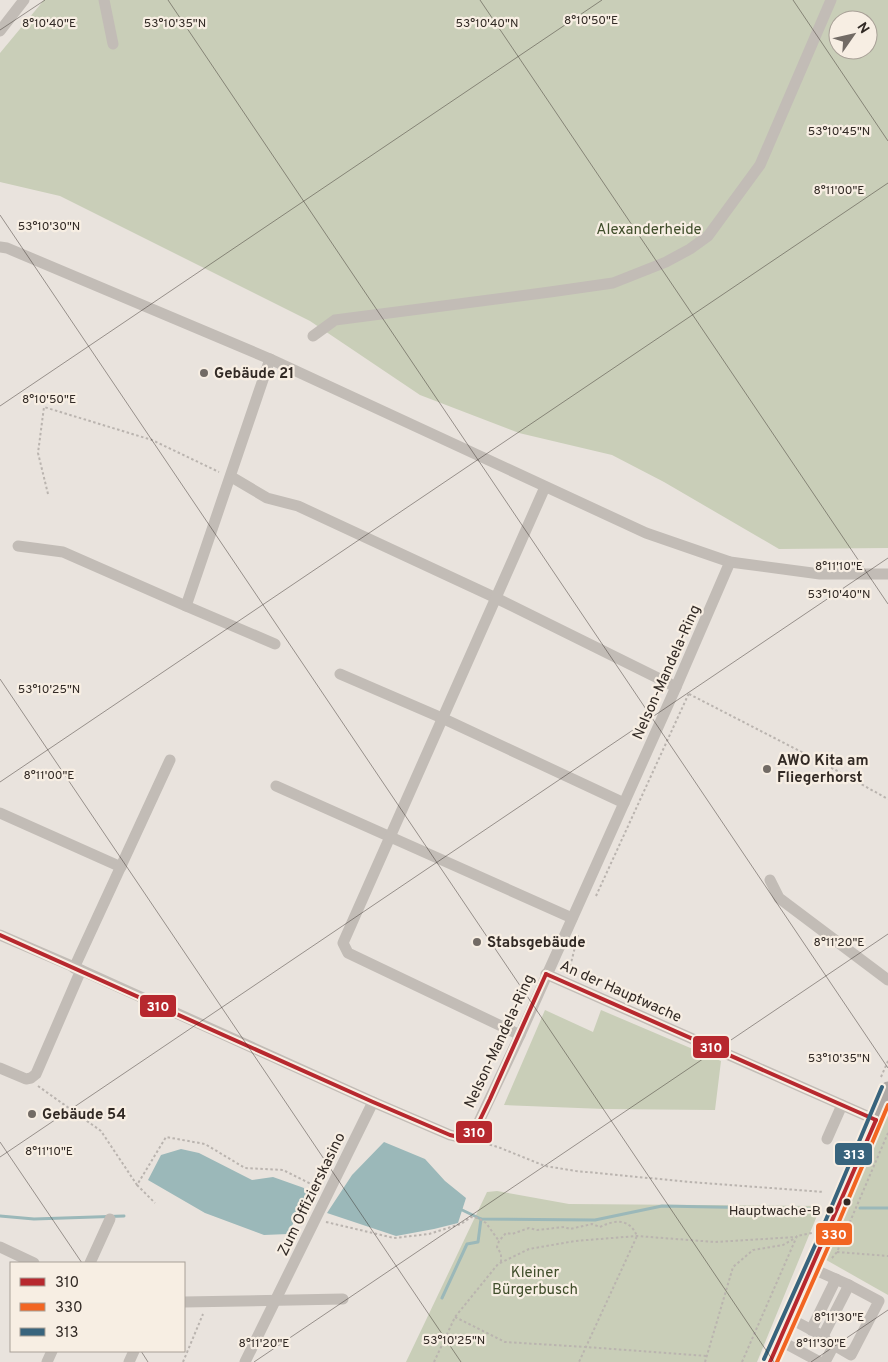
<svg xmlns="http://www.w3.org/2000/svg" width="888" height="1362" viewBox="0 0 888 1362" font-family="Overpass,sans-serif">
<style>
.green{fill:#c9ceb8;fill-rule:evenodd}
.water{fill:#9bb8b9}
.lines{fill:none;stroke-linecap:round;stroke-linejoin:round}
.stream{stroke:#9bb8b9;stroke-width:3}
.path{stroke:#bab4af;stroke-width:2;stroke-dasharray:2.5 2.5;stroke-linecap:butt}
.minor{stroke:#c2bcb6;stroke-width:11}
.major{stroke:#b0aaa6;stroke-width:15}
.bus-1-casing{stroke:#f7eee3;stroke-width:8}
.bus-2-casing{stroke:#f7eee3;stroke-width:8}
.bus-3-casing{stroke:#f7eee3;stroke-width:8}
.bus-1{stroke:#b7282e;stroke-width:4}
.bus-2{stroke:#f26522;stroke-width:4}
.bus-3{stroke:#38647d;stroke-width:4}
.ticks{fill:none;stroke:#322a25;stroke-width:1;stroke-opacity:0.45}
.poi-dot{fill:#726b65;stroke:#f7eee3;stroke-width:2}
.bus-dot{fill:#322a25;stroke:#f7eee3;stroke-width:2}
.labels{text-anchor:middle;stroke-width:4.5;stroke-linejoin:round;paint-order:stroke}
.bus-label{font-size:14px;fill:#322a25;stroke:#f7eee3;text-anchor:end}
.park-label{font-size:15px;fill:#404e2b;stroke:#f7eee3}
.poi-label{font-size:15px;font-weight:bold;fill:#322a25;stroke:#f7eee3;text-anchor:start}
.street-label{font-size:15px;fill:#322a25;stroke:#f7eee3}
.ticks-label{font-size:12px;text-anchor:middle;fill:#322a25;stroke:#f7eee3;stroke-width:4.5;stroke-linejoin:round;paint-order:stroke}
.line-badge{stroke:#f7eee3;stroke-width:2}
.badge-label{font-size:14px;text-anchor:middle;font-weight:bold;fill:#fff}
</style>
<rect width="100%" height="100%" fill="#e9e3dd"/>
<g class="green">
<path d="M44 0H888V548L779 549 664 482 612 455 519 433 420 395 310 321 60 196 0 182V53ZM838 20H868V50H838Z"/>
<polygon points="545,1010 593,1032 601,1010 721,1061 715,1110 604,1109 504,1105"/>
<polygon points="888,1088 888,1295 821,1257"/>
<polygon points="497,1191 569,1204 821,1206 757,1362 406,1362 487,1192"/>
</g>
<g class="water">
<polygon points="384,1142 425,1159 445,1181 466,1198 458,1223 434,1229 396,1236 327,1213 352,1175"/>
<polygon points="181,1149 199,1153 252,1180 273,1177 304,1188 304,1201 288,1234 264,1235 205,1213 148,1180 161,1155"/>
</g>
<g class="lines">
<g class="stream">
<polyline points="301,1194 313,1194"/>
<polyline points="860,1208 888,1208"/>
<polyline points="460,1209 481,1219 595,1220 662,1206 816,1209"/>
<polyline points="0,1216 34,1219 124,1216"/>
<polyline points="442,1298 467,1244 478,1242 481,1219"/>
</g>
<g class="path">
<polyline points="48,494 38,453 44,407 152,440 219,472"/>
<polyline points="689,694 821,762 888,799"/>
<polyline points="596,896 689,693"/>
<polyline points="569,971 578,935"/>
<polyline points="881,1077 888,1061"/>
<polyline points="38,1086 101,1131 137,1185 166,1137 205,1144 245,1168 283,1170 319,1188"/>
<polyline points="480,1142 498,1147 545,1166 576,1171 690,1182 824,1192"/>
<polyline points="137,1185 155,1203"/>
<polyline points="326,1222 394,1238 429,1234 461,1224 471,1217 478,1218 486,1223 499,1241"/>
<polyline points="837,1252 888,1256"/>
<polyline points="832,1258 837,1252 888,1133"/>
<path d="M501 1262V1254L497 1247 499 1241 506 1233 512 1234 529 1228 537 1230 564 1227 570 1229 592 1224 600 1227C616 1219 630 1219 637 1236L579 1362"/>
<polyline points="455,1317 505,1342 586,1347 707,1356"/>
<polyline points="183,1362 203,1314"/>
<polyline points="434,1362 455,1317 498,1264 529,1249 575,1241 637,1236 715,1242 796,1237"/>
<polyline points="705,1362 733,1267 753,1250 783,1245 795,1238"/>
<polyline points="742,1362 797,1236 812,1233"/>
</g>
<g class="minor">
<polyline points="104,0 113,44"/>
<polyline points="0,31 24,0"/>
<polyline points="0,247 7,248 270,359 646,533 730,562 820,574 888,574"/>
<polyline points="313,336 335,320 550,292 613,283 666,262 690,249 708,236 760,165 831,0"/>
<polyline points="270,359 186,606 275,644"/>
<polyline points="235,479 267,498 298,506 496,598 676,687"/>
<polyline points="18,546 63,552 186,606"/>
<polyline points="340,674 442,718 624,803"/>
<polyline points="276,786 572,918"/>
<polyline points="0,813 121,867"/>
<polyline points="770,880 779,898 888,980"/>
<polyline points="0,935 81,970 373,1102 450,1135 467,1139 474,1132 520,1035 676,687 730,562"/>
<polyline points="74,968 170,760"/>
<polyline points="546,974 876,1120"/>
<polyline points="520,1035 348,953 343,943 545,487"/>
<polyline points="0,1068 26,1079 31,1078 36,1074 81,970"/>
<polyline points="827,1139 842,1105"/>
<polyline points="0,1247 34,1263"/>
<polyline points="90,1263 110,1219"/>
<polyline points="811,1268 849,1285 823,1336"/>
<polyline points="184,1302 343,1299"/>
<polyline points="789,1318 823,1336 827,1341 851,1355 879,1301 849,1285"/>
<polyline points="811,1330 836,1279"/>
<polyline points="779,1340 820,1362"/>
<polyline points="47,1362 52,1351"/>
<polyline points="129,1362 134,1351"/>
<polyline points="245,1362 373,1102"/>
<polyline points="825,1362 834,1345"/>
</g>
<polyline class="major" points="770,1362 823,1243 888,1089"/>
<defs>
<g id="bus-1">
<polyline points="0,935 373,1102 450,1135 467,1139 474,1132 490,1099 546,974"/>
<polyline points="546,974 876,1120"/>
<polyline points="770,1362 876,1120"/>
</g>
<polyline id="bus-2" points="777,1362 829,1245 888,1105"/>
<polyline id="bus-3" points="764,1359 817,1241 882,1087"/>
</defs>
<use href="#bus-1" class="bus-1-casing"/>
<use href="#bus-2" class="bus-2-casing"/>
<use href="#bus-3" class="bus-3-casing"/>
<use href="#bus-1" class="bus-1"/>
<use href="#bus-2" class="bus-2"/>
<use href="#bus-3" class="bus-3"/>
</g>
<path class="ticks" d="M168 0 888 1068M480 0 888 604M793 0 888 141M0 30 45 0M0 215 774 1362M0 406 602 0M0 679 461 1362M0 782 888 183M0 1142 82 1263M0 1157 888 558M141 1351 148 1362M254 1362 888 934M811 1362 888 1310"/>
<g class="poi-dot">
<circle cx="204" cy="373" r="5"/>
<circle cx="767" cy="769" r="5"/>
<circle cx="477" cy="942" r="5"/>
<circle cx="32" cy="1114" r="5"/>
</g>
<g class="bus-dot">
<circle cx="847" cy="1202" r="4.5"/>
<circle cx="830" cy="1210" r="4.5"/>
</g>
<g class="labels">
<g class="bus-label">
<text x="821" y="1215">Hauptwache-B</text>
</g>
<g class="park-label">
<text x="649" y="234">Alexanderheide</text>
<text x="535" y="1277">Kleiner<tspan x="535" dy="17">Bürgerbusch</tspan></text>
</g>
<g class="poi-label">
<text x="214" y="378">Gebäude 21</text>
<text x="777" y="765">AWO Kita am<tspan x="777" dy="17">Fliegerhorst</tspan></text>
<text x="487" y="947">Stabsgebäude</text>
<text x="42" y="1119">Gebäude 54</text>
</g>
<g class="street-label">
<text transform="translate(666 672) rotate(-66)" y="5">Nelson-Mandela-Ring</text>
<text transform="translate(621 991) rotate(24)" y="5">An der Hauptwache</text>
<text transform="translate(499 1041) rotate(-65)" y="5">Nelson-Mandela-Ring</text>
<text transform="translate(311 1194) rotate(-64)" y="5">Zum Offizierskasino</text>
</g>
</g>
<g class="ticks-label">
<text x="591" y="24">8°10'50"E</text>
<text x="175" y="27">53°10'35"N</text>
<text x="487" y="27">53°10'40"N</text>
<text x="49" y="27">8°10'40"E</text>
<text x="839" y="135">53°10'45"N</text>
<text x="839" y="194">8°11'00"E</text>
<text x="49" y="230">53°10'30"N</text>
<text x="49" y="403">8°10'50"E</text>
<text x="839" y="570">8°11'10"E</text>
<text x="839" y="598">53°10'40"N</text>
<text x="49" y="693">53°10'25"N</text>
<text x="49" y="779">8°11'00"E</text>
<text x="839" y="946">8°11'20"E</text>
<text x="839" y="1062">53°10'35"N</text>
<text x="49" y="1155">8°11'10"E</text>
<text x="839" y="1321">8°11'30"E</text>
<text x="454" y="1344">53°10'25"N</text>
<text x="264" y="1347">8°11'20"E</text>
<text x="821" y="1347">8°11'30"E</text>
</g>
<g class="line-badge">
<rect x="139" y="994" width="38" height="24" rx="5" fill="#b7282e"/>
<rect x="692" y="1035" width="38" height="24" rx="5" fill="#b7282e"/>
<rect x="455" y="1120" width="38" height="24" rx="5" fill="#b7282e"/>
<rect x="834" y="1142" width="39" height="24" rx="5" fill="#38647d"/>
<rect x="815" y="1222" width="38" height="24" rx="5" fill="#f26522"/>
</g>
<g class="badge-label">
<text x="158" y="1011">310</text>
<text x="711" y="1052">310</text>
<text x="474" y="1137">310</text>
<text x="854" y="1159">313</text>
<text x="834" y="1239">330</text>
</g>
<rect x="10" y="1262" width="175" height="90" fill="#f7eee3" stroke="#a8a097"/>
<rect x="20" y="1278" width="25" height="8" fill="#b7282e" stroke="#a8a097"/>
<text x="55" y="1287" font-size="15" fill="#322a25">310</text>
<rect x="20" y="1303" width="25" height="8" fill="#f26522" stroke="#a8a097"/>
<text x="55" y="1312" font-size="15" fill="#322a25">330</text>
<rect x="20" y="1328" width="25" height="8" fill="#38647d" stroke="#a8a097"/>
<text x="55" y="1337" font-size="15" fill="#322a25">313</text>
<g transform="translate(853 35) rotate(56)"><circle r="24" fill="#f7eee3" stroke="#a8a097"/>
<path d="M0-4L9 19L0 12L-9 19Z" fill="#726b65"/>
<text y="-8" font-size="14" font-weight="bold" text-anchor="middle" fill="#322a25">N</text>
</g>
</svg>
